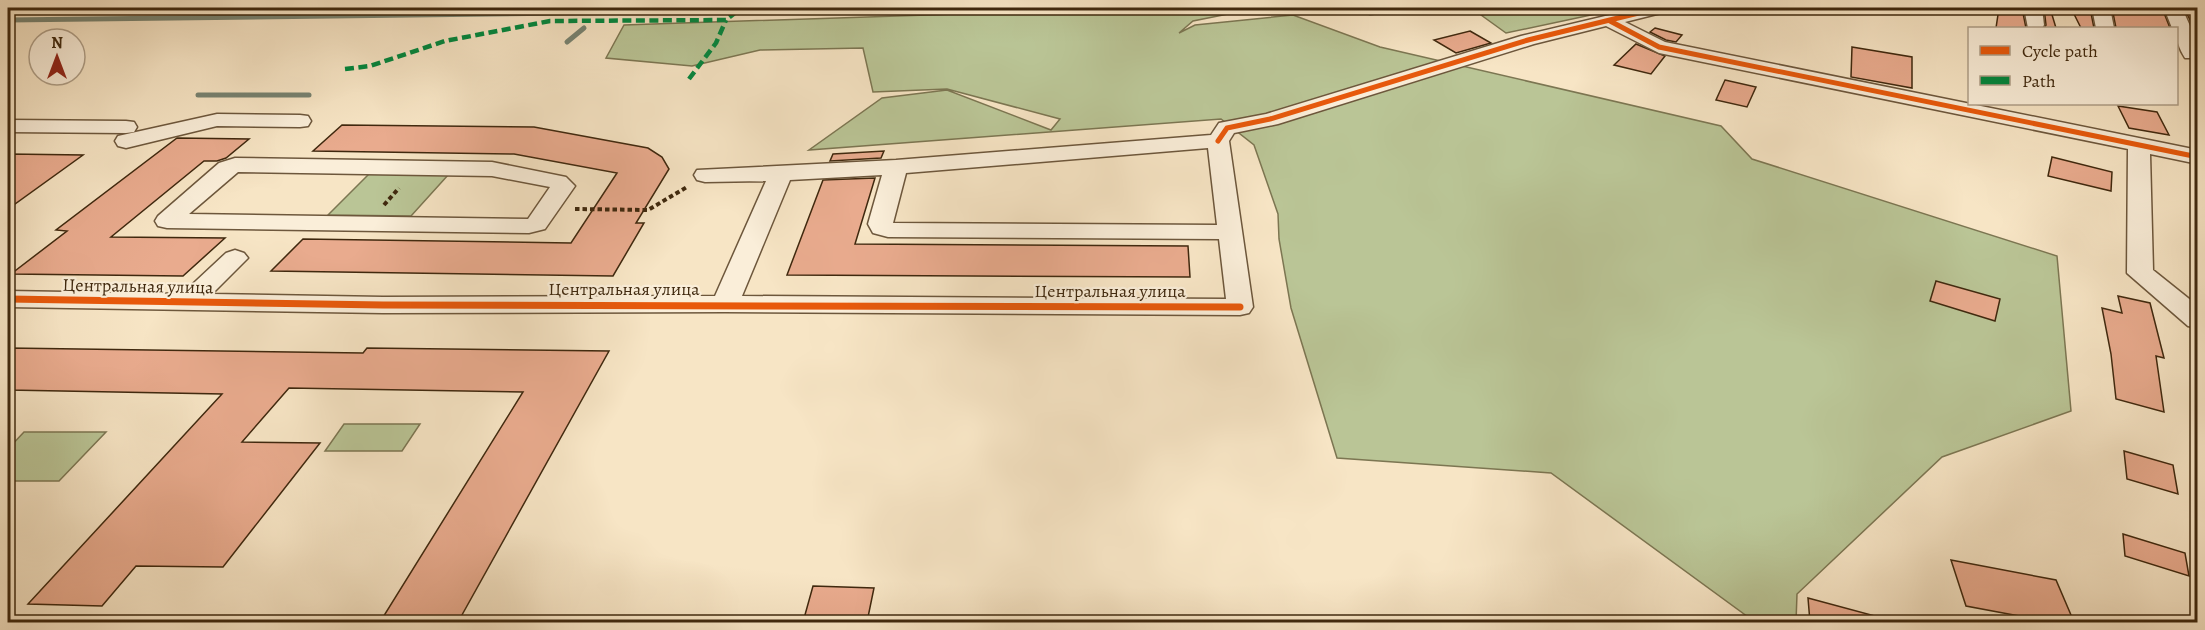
<svg xmlns="http://www.w3.org/2000/svg" width="2205" height="630" viewBox="0 0 2205 630" font-family="Alegreya,serif">
<style>
.green{fill:#bac596;stroke:#7c7652;stroke-width:1.5}
.lines{fill:none;stroke-linecap:round;stroke-linejoin:round}
.stream{stroke:#778372;stroke-width:5}
.building{fill:#e9ab8e;stroke:#3f280e;stroke-width:1.5}
.minor-casing{stroke:#6d573c;stroke-width:3}
.path{stroke:#3f280e;stroke-width:4;stroke-dasharray:4.5 3;stroke-linecap:butt}
.minor{fill:#faeed9;fill-rule:evenodd}
.quiet{stroke:#00873e;stroke-width:4.5;stroke-dasharray:9 4.5;stroke-linecap:butt}
.cycleway-far1-casing{stroke:#faeed9;stroke-width:8}
.cycleway-casing{stroke:#faeed9;stroke-width:10}
.cycleway-far1{stroke:#e8590c;stroke-width:5}
.cycleway{stroke:#e8590c;stroke-width:7}
.labels{text-anchor:middle;stroke-width:4.5;stroke-linejoin:round;paint-order:stroke}
.street-label{font-size:18px;fill:#3f280e;stroke:#faeed9}
</style>
<rect width="100%" height="100%" fill="#f7e5c5"/>
<filter id="stains"><feTurbulence type="fractalNoise" baseFrequency=".00333" numOctaves="4"/><feColorMatrix values="0 0 0 0 .2 0 0 0 0 .09 0 0 0 0 .02 0 0 0 .5 -.17"/></filter>
<radialGradient id="worn" r=".72"><stop offset=".6" stop-color="#630" stop-opacity="0"/><stop offset="1" stop-color="#630" stop-opacity=".3"/></radialGradient>
<g class="green">
<polygon points="1135,8 1381,8 1238,12 1193,21 1179,33 1195,25 1293,15 1380,47 1721,126 1752,159 2057,256 2071,411 1942,457 1797,594 1796,622 1755,622 1551,473 1337,458 1291,308 1279,239 1278,214 1254,145 1221,119 809,150 882,98 947,90 1051,130 1060,119 947,89 873,92 863,48 760,50 692,66 606,58 624,25"/>
<polygon points="1519,8 1582,8 1605,12 1506,33 1481,15"/>
<polygon points="370,173 449,174 411,216 328,215"/>
<polygon points="344,424 420,424 402,451 325,451"/>
<polygon points="24,432 106,432 59,481 8,481 8,449"/>
</g>
<g class="lines">
<g class="stream">
<polyline points="1370,13 1414,8"/>
<polyline points="8,20 964,8"/>
<polyline points="567,42 584,28"/>
<polyline points="198,95 309,95"/>
</g>
</g>
<g class="building">
<polygon points="1999,8 2022,8 2026,28 1996,28"/>
<polygon points="2044,8 2050,8 2056,28 2044,28 2046,25"/>
<polygon points="2071,8 2090,8 2094,28 2081,28"/>
<polygon points="2112,8 2162,8 2170,28 2116,28"/>
<polygon points="2184,8 2198,8 2198,28 2194,28"/>
<polygon points="1655,28 1682,35 1676,42 1666,40 1650,32"/>
<polygon points="1470,31 1491,43 1456,53 1434,40"/>
<polygon points="1636,44 1665,56 1651,74 1614,65"/>
<polygon points="1852,47 1912,57 1912,88 1851,77"/>
<polygon points="1725,80 1756,87 1747,107 1716,100"/>
<polygon points="2118,106 2157,112 2169,135 2129,128"/>
<polygon points="342,125 534,127 648,148 662,157 669,169 636,223 644,223 613,276 271,271 303,239 571,243 617,173 514,154 313,151"/>
<polygon points="177,138 249,139 226,158 217,161 204,161 111,237 225,238 183,276 11,274 67,231 56,230"/>
<polygon points="884,151 881,158 830,161 833,154"/>
<polygon points="8,154 83,155 8,209"/>
<polygon points="2052,157 2112,172 2111,191 2048,176"/>
<polygon points="875,178 855,244 1188,246 1190,277 787,275 823,180"/>
<polygon points="1936,281 2000,299 1995,321 1930,301"/>
<polygon points="2118,296 2150,303 2164,358 2156,356 2164,412 2116,399 2111,354 2102,308 2122,313"/>
<polygon points="8,348 363,353 367,348 609,351 458,622 380,622 523,392 289,388 242,442 320,443 223,567 136,566 102,606 28,604 222,394 8,390"/>
<polygon points="2124,451 2173,465 2178,494 2127,479"/>
<polygon points="2123,534 2185,553 2189,576 2125,556"/>
<polygon points="1951,560 2056,580 2074,622 2052,622 1966,606"/>
<polygon points="813,586 874,588 867,622 803,622"/>
<polygon points="1808,598 1875,616 1874,622 1810,622"/>
</g>
<g class="lines">
<defs>
<g id="minor">
<path d="M1639 8H1668L1665 12 1625 22 1665 42 2198 150V164L2150 154 2153 270 2198 306V328L2188 326 2127 273 2128 149 1659 53 1606 26 1534 44 1278 124 1234 133 1229 141 1253 307 1249 313 1240 315 725 312 383 313 8 307V291L182 294 226 253 235 250 244 253 248 258 212 294 383 297 715 296 766 181 705 182 697 180 694 175 697 170 896 160 1211 135 1219 123 1266 114 1521 36ZM1208 148 1217 225 893 223 906 173ZM882 175 868 224 873 233 888 237 1219 239 1226 299 742 296 790 180Z"/>
<polygon points="2024,8 2042,8 2044,25 2042,28 2028,28"/>
<polygon points="2092,8 2110,8 2114,28 2096,28"/>
<path d="M2164 8H2182L2198 44V58H2185C2179 49 2176 39 2176 28H2172Z"/>
<polygon points="217,114 300,115 308,116 311,121 308,126 300,127 217,126 126,148 118,146 115,141 118,136"/>
<polygon points="8,120 126,121 134,122 137,127 134,132 126,133 8,132"/>
<path d="M235 158 492 162 566 177 575 186 545 229 529 233 167 228 158 226 155 221 158 216 219 163ZM238 172 492 176 550 187 528 219 189 214Z"/>
</g>
</defs>
<use href="#minor" class="minor-casing"/>
<g class="path">
<polyline points="384,205 399,188"/>
<polyline points="575,209 648,210 687,187"/>
</g>
<use href="#minor" class="minor"/>
<g class="quiet">
<polyline points="345,69 370,66 445,41 550,21 726,20 741,8"/>
<polyline points="689,79 716,43 726,20"/>
</g>
<defs>
<g id="cycleway-far1">
<polyline points="1610,21 1659,47 2198,157"/>
<polyline points="1218,141 1227,128 1270,119 1528,40 1659,8"/>
</g>
<polyline id="cycleway" points="8,299 383,305 1240,307"/>
</defs>
<use href="#cycleway-far1" class="cycleway-far1-casing"/>
<use href="#cycleway" class="cycleway-casing"/>
<use href="#cycleway-far1" class="cycleway-far1"/>
<use href="#cycleway" class="cycleway"/>
</g>
<g class="labels">
<g class="street-label">
<text transform="translate(138 286) rotate(1)" y="6">Центральная улица</text>
<text x="624" y="295">Центральная улица</text>
<text x="1110" y="297">Центральная улица</text>
</g>
</g>
<rect width="2205" height="630" fill="none" stroke="#f7e5c5" stroke-width="30"/>
<rect x="9" y="9" width="2187" height="612" fill="none" stroke="#3f280e" stroke-width="3"/>
<rect x="15" y="15" width="2175" height="600" fill="none" stroke="#3f280e" stroke-width="1.5"/>
<rect x="1968" y="27" width="210" height="78" fill="#faeed9" stroke="#af9f88" stroke-width="1.5"/>
<rect x="1980" y="46" width="30" height="9" fill="#e8590c" stroke="#af9f88" stroke-width="1.5"/>
<text x="2022" y="57" font-size="18" fill="#3f280e">Cycle path</text>
<rect x="1980" y="76" width="30" height="9" fill="#00873e" stroke="#af9f88" stroke-width="1.5"/>
<text x="2022" y="87" font-size="18" fill="#3f280e">Path</text>
<g transform="translate(57 57)"><circle r="28" fill="#faeed9" stroke="#af9f88" stroke-width="1.5"/>
<path d="M0-4.5L10 22L0 15L-10 22Z" fill="#8f2418"/>
<text y="-9" font-size="16" font-weight="bold" text-anchor="middle" fill="#3f280e">N</text>
</g>
<rect width="100%" height="100%" filter="url(#stains)"/>
<rect width="100%" height="100%" fill="url(#worn)"/>
</svg>
